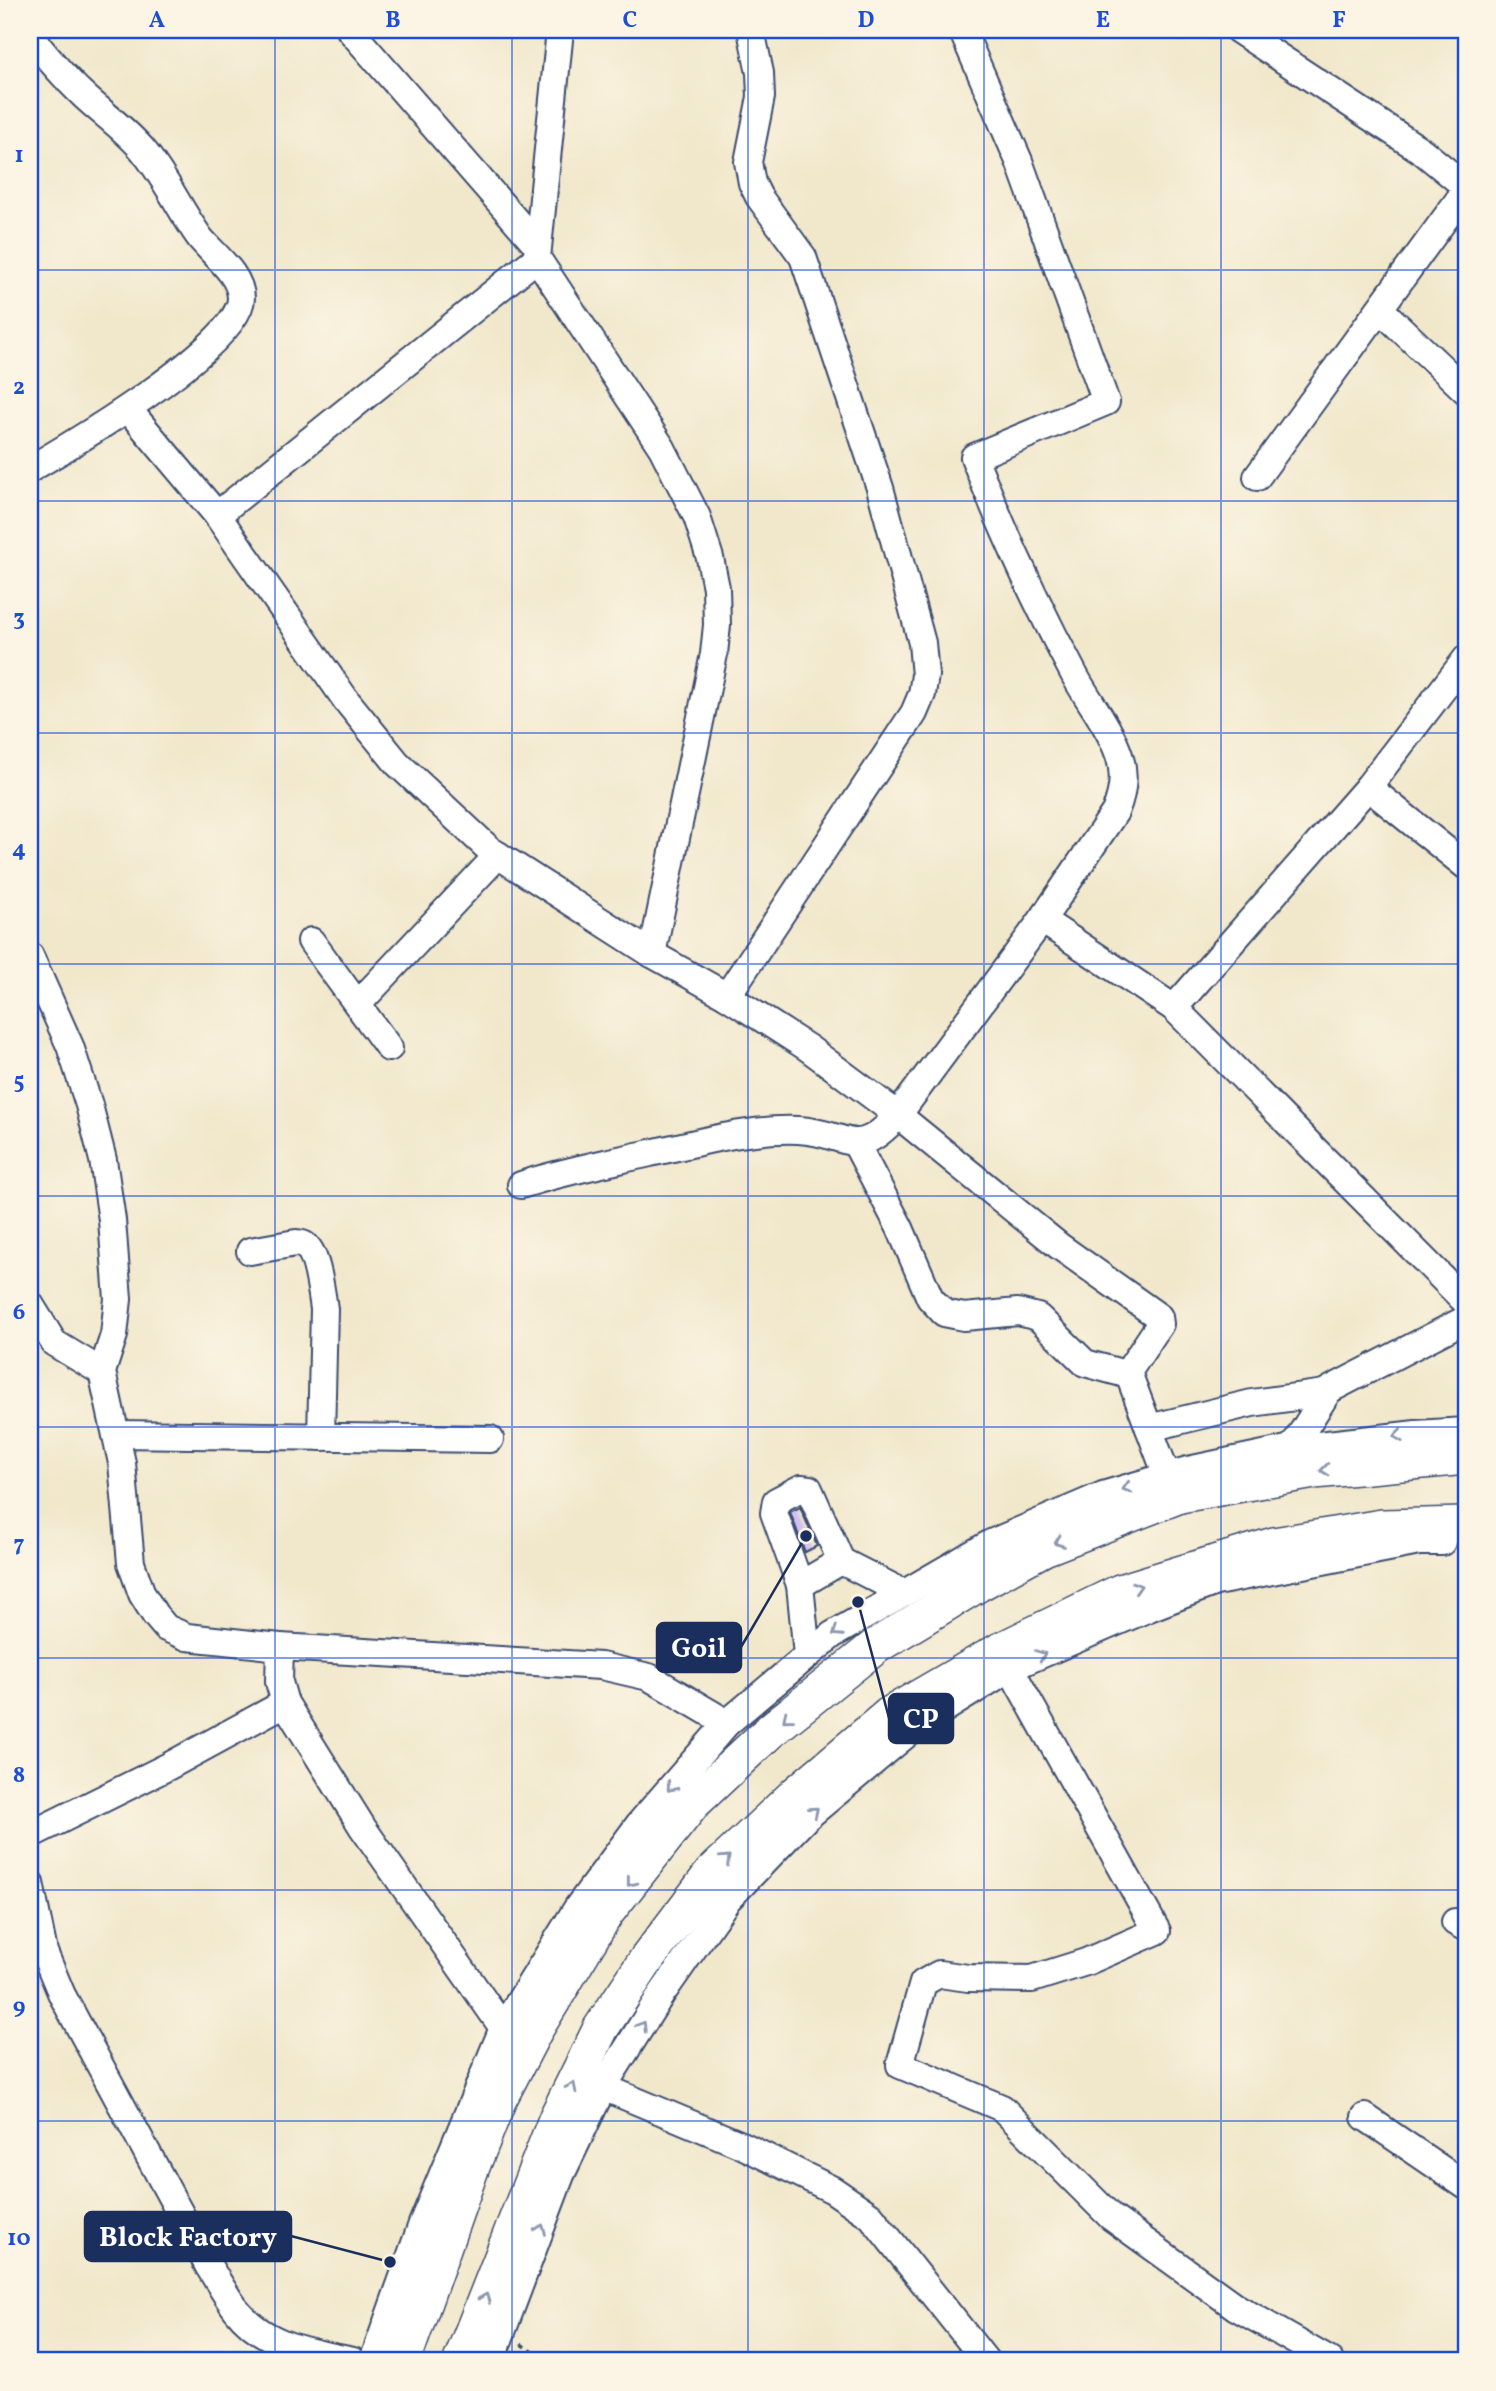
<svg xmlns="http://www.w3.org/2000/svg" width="1496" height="2391" viewBox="0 0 1496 2391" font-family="Vollkorn,serif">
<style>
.building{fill:#c7b5f2}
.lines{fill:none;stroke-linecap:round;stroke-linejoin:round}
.minor-casing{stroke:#3b4b6e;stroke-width:30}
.major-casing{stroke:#3b4b6e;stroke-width:38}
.path{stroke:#3b4b6e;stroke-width:3.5;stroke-dasharray:5 5;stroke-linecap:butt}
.minor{stroke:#fff;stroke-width:26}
.major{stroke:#fff;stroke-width:35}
.oneway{stroke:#8d97ae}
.grid{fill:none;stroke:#1d4ed8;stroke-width:2;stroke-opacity:0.55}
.leader{fill:none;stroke:#1b2f5e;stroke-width:2.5}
.callout-dot{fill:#1b2f5e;stroke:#fcf5e5;stroke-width:2.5}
.callout{fill:#1b2f5e;stroke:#1b2f5e;stroke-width:2.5}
.callout-label{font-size:28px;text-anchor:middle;font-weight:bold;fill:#fff}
.neatline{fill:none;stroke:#1d4ed8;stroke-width:2.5}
.grid-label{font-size:23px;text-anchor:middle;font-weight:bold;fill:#1d4ed8}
</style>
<rect width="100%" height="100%" fill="#fcf5e5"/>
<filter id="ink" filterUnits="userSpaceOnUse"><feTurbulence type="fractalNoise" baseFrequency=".0143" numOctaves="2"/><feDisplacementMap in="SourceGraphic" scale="14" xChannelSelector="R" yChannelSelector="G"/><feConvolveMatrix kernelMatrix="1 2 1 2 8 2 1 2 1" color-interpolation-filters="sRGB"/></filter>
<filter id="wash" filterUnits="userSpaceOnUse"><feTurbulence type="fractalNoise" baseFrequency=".00686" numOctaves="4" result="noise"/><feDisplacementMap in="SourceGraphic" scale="28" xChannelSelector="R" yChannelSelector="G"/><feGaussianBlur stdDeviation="1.57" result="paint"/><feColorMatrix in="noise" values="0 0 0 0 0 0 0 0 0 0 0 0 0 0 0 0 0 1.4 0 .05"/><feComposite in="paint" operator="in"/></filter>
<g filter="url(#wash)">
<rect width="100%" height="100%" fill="#f1e8cc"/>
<g id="blocks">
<polygon class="building" points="800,1507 817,1546 805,1552 790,1512"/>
</g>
</g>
<g filter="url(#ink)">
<use href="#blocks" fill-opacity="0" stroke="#3b4b6e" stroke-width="2"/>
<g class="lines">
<defs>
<g id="minor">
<polyline points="350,30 537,245"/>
<polyline points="560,30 537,258 662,448 697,517 710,558 716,588 717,625 714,654 652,954"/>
<polyline points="1238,30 1422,151 1466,187"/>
<path d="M30 36C46 56 64 77 83 95 102 113 125 129 142 149 165 176 179 209 200 238 214 255 241 275 241 298 241 345 71 445 30 469"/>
<polyline points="1380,309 1466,391"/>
<polyline points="128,409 217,515 346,700 397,763 490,850 652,954 727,996 808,1048 898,1115 1059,1246 1159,1317 1160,1324 1130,1369 1129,1375 1167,1476"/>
<polyline points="1257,477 1466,190"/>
<polyline points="217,515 537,258"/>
<polyline points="1368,787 1466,866"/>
<polyline points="1042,920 1174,1008 1466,1302"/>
<polyline points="311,941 389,1048"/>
<polyline points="30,956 70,1046 89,1105 103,1160 112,1220 118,1299 114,1335 102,1372 122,1463 131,1563 142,1594 155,1615 166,1628 187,1637 280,1647 601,1666 649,1677 727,1723"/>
<polyline points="727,996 914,713 922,694 925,675 922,643 880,488 803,257 759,197 752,183 748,162 761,97 760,73 751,30"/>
<polyline points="358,1004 498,855"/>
<polyline points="1174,1008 1368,787 1466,659"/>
<polyline points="855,1142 900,1228 930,1298 944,1313 964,1317 1018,1312 1038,1317 1085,1363 1129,1375"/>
<path d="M521 1185C564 1171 607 1163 650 1153 699 1143 747 1128 798 1130 849 1132 854 1164 898 1115L1042 920 1115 812C1123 793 1126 775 1119 755 1109 726 1089 702 1075 676 1037 605 1003 532 974 457L1106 402 1019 161 962 30"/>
<path d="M250 1251 296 1243C301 1244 303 1243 307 1247 317 1256 322 1295 324 1309L321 1437"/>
<polyline points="30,1304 54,1343 102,1372"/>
<polyline points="1149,1428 1252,1403 1325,1393"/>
<polyline points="117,1434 490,1439"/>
<polyline points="1292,1448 1329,1390 1466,1319"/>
<polyline points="800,1585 774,1513 776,1501 801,1488 809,1489 841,1561"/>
<polyline points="280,1647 279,1682 285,1703 363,1828 503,2028"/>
<polyline points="807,1655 800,1585 841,1561 904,1593"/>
<polyline points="1010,1668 1157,1931 1086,1962 1032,1979 968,1978 939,1974 923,1983 900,2065 1002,2108 1111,2217 1236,2307 1330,2361"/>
<polyline points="30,1835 169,1766 285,1703"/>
<path d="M30 1883 44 1952 62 1995 209 2267C218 2281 226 2296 236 2309 264 2346 310 2352 353 2361"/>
<polyline points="1455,1922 1466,1928"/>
<polyline points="603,2087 744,2146 833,2190 871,2216 986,2361"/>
<polyline points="1365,2117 1466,2186"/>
<polyline points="373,2361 422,2224 503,2028 577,1908 640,1823 727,1723 832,1635 991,1543 1103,1495 1188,1470 1292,1448 1416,1434 1466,1431"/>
<polyline points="491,2361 561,2175 603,2087 661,1995 728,1899 806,1818 914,1728 1010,1668 1149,1608 1216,1582 1419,1542 1442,1542"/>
</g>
<g id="major">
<polyline points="403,2361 471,2169 498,2101 535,2030 606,1913 693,1803 770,1731 876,1646 978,1584 1044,1548 1180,1495 1314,1471 1466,1457"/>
<polyline points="461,2361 557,2117 601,2028 647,1959 712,1873 797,1793 889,1715 1001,1650 1120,1592 1274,1545 1382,1527 1466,1525"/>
</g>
</defs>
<use href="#minor" class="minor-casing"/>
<use href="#major" class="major-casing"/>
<polyline class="path" points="521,2344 545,2361"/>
<use href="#minor" class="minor"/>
<use href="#major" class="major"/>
</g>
<defs><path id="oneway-chevron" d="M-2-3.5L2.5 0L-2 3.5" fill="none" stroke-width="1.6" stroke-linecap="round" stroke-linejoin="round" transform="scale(1.75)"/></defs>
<g class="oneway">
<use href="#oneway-chevron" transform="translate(1398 1436) rotate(173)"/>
<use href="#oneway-chevron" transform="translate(1325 1470) rotate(174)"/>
<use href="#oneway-chevron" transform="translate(1127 1488) rotate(164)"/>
<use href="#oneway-chevron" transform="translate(1059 1542) rotate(159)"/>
<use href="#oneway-chevron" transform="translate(1137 1587) rotate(-17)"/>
<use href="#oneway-chevron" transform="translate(837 1632) rotate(147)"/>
<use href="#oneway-chevron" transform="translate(1041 1655) rotate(-23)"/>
<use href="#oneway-chevron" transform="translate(787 1718) rotate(141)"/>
<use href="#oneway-chevron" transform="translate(671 1787) rotate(131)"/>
<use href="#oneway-chevron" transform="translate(814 1811) rotate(-40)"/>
<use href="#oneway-chevron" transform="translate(726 1859) rotate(-43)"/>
<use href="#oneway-chevron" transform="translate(631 1882) rotate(129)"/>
<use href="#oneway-chevron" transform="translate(642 2026) rotate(-58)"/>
<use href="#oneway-chevron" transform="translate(572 2087) rotate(-64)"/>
<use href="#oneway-chevron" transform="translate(541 2229) rotate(-69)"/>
<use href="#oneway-chevron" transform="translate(485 2298) rotate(-69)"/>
</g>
</g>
<path class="grid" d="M275 30V2361M512 30V2361M748 30V2361M984 30V2361M1221 30V2361M30 270H1466M30 501H1466M30 733H1466M30 964H1466M30 1196H1466M30 1427H1466M30 1658H1466M30 1890H1466M30 2121H1466"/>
<path class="leader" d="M806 1536L741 1647M858 1602L889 1718M390 2262L291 2236"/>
<g class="callout-dot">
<circle cx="806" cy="1536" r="7"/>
<circle cx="858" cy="1602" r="7"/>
<circle cx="390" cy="2262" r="7"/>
</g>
<g class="callout">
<rect x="657" y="1623" width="84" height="49" rx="7"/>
<rect x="889" y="1694" width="64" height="49" rx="7"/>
<rect x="85" y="2212" width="206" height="49" rx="7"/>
</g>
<g class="callout-label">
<text x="699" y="1657">Goil</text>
<text x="921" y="1728">CP</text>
<text x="188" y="2246">Block Factory</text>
</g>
<rect width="1496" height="2391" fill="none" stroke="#fcf5e5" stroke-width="77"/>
<rect x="38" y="38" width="1420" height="2314" class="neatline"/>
<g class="grid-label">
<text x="157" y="27">A</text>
<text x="393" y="27">B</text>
<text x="630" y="27">C</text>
<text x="866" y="27">D</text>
<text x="1103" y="27">E</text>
<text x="1339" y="27">F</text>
<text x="19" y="162">1</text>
<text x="19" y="394">2</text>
<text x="19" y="625">3</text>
<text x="19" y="856">4</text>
<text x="19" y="1088">5</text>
<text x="19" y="1319">6</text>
<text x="19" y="1551">7</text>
<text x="19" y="1782">8</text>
<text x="19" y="2013">9</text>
<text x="19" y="2245">10</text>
</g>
</svg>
